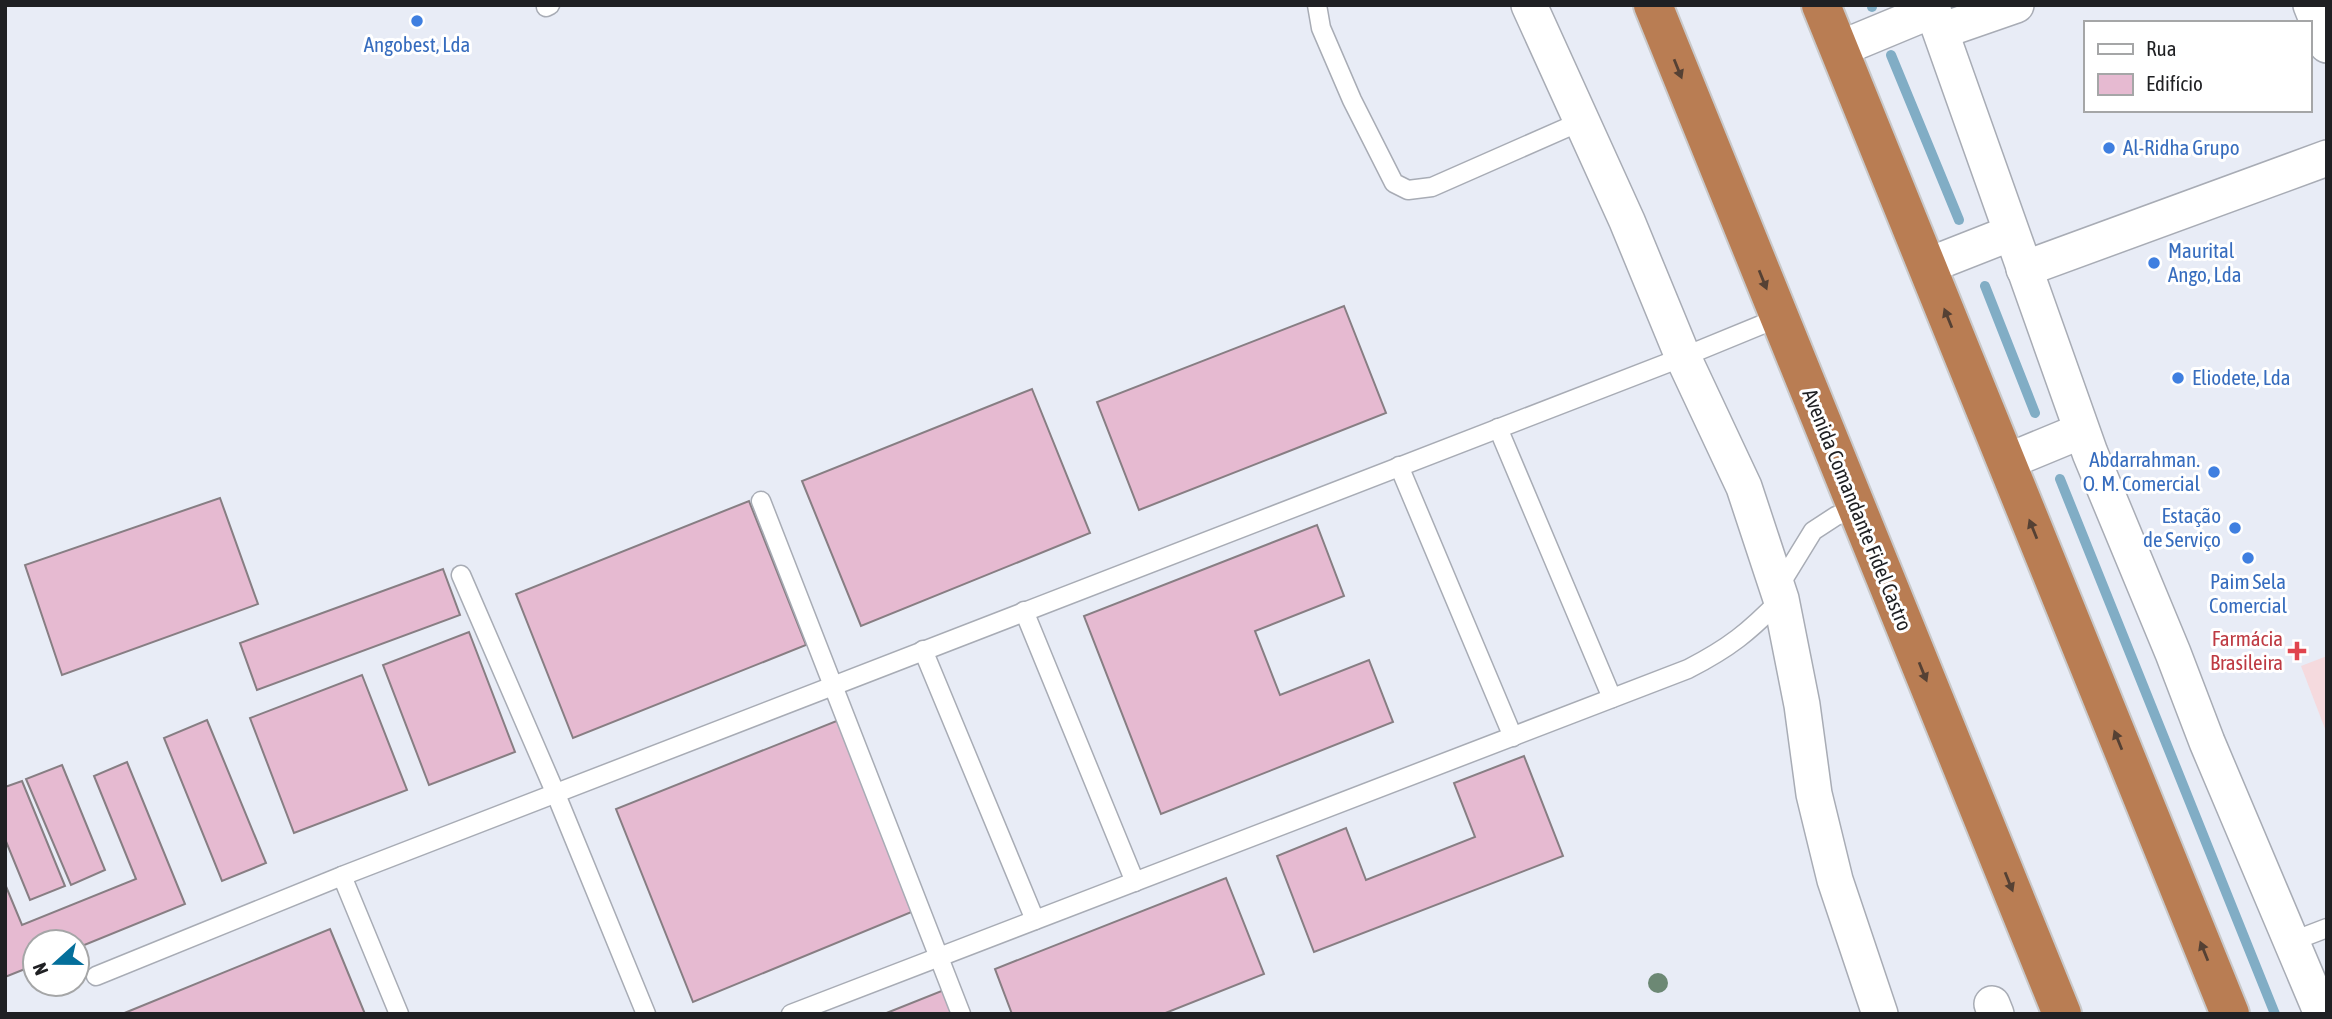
<svg xmlns="http://www.w3.org/2000/svg" width="2332" height="1019" viewBox="0 0 2332 1019" font-family="'Asap Condensed',sans-serif">
<style>
.industrial{fill:#f5dade}
.lines{fill:none;stroke-linecap:round;stroke-linejoin:round}
.stream{stroke:#81adc5;stroke-width:10}
.building{fill:#e6bad1;stroke:#877e83;stroke-width:2}
.lane-casing{stroke:#a8acb5;stroke-width:21}
.street-casing{stroke:#a8acb5;stroke-width:38}
.highway-casing{stroke:#c9c9ca;stroke-width:42}
.lane{stroke:#fff;stroke-width:18}
.street{stroke:#fff;stroke-width:35}
.highway{stroke:#b97d53;stroke-width:38}
.tree{fill:#6c8874}
.oneway{fill:#554134}
.shop-dot{fill:#3f7fe0;stroke:#fff;stroke-width:2.5}
.health-dot{fill:#e0444e;stroke:#fff;stroke-width:2.5}
.labels{text-anchor:middle;stroke-width:6;stroke-linejoin:round;paint-order:stroke}
.shop-label{font-size:21px;fill:#366cbe;stroke:#fff;text-anchor:start}
.street-label{font-size:21px;fill:#1f2023;stroke:#fff}
.health-label{font-size:21px;fill:#be3a42;stroke:#fff;text-anchor:end}
</style>
<rect width="100%" height="100%" fill="#e8ecf6"/>
<polygon class="industrial" points="2327,656 2327,734 2301,666"/>
<g class="lines">
<g class="stream">
<polyline points="1872,5 1872,7"/>
<polyline points="1891,55 1959,220"/>
<polyline points="1985,286 2035,413"/>
<polyline points="2060,479 2275,1014"/>
</g>
</g>
<g class="building">
<polygon points="1344,306 1386,413 1139,510 1097,402"/>
<polygon points="1032,389 1090,533 861,626 802,481"/>
<polygon points="220,498 258,604 62,675 25,565"/>
<polygon points="749,501 806,645 573,738 516,594"/>
<polygon points="1317,525 1344,596 1255,631 1280,695 1369,660 1393,722 1161,814 1084,616"/>
<polygon points="443,569 460,615 257,690 240,643"/>
<polygon points="469,632 515,752 429,785 383,665"/>
<polygon points="362,675 407,790 294,833 250,718"/>
<polygon points="207,720 266,863 222,881 164,738"/>
<polygon points="839,720 914,911 693,1002 616,809"/>
<polygon points="1524,756 1563,856 1314,952 1277,856 1346,828 1366,880 1475,837 1454,783"/>
<polygon points="127,762 185,904 77,948 77,942 35,942 35,965 5,977 5,884 22,925 136,879 94,776"/>
<polygon points="62,765 105,870 71,885 26,779"/>
<polygon points="22,781 65,886 30,900 5,839 5,787"/>
<polygon points="1226,878 1264,974 1163,1014 1012,1014 995,969"/>
<polygon points="330,929 365,1014 122,1014"/>
<polygon points="944,990 953,1014 884,1014"/>
</g>
<g class="lines">
<defs>
<g id="lane">
<polyline points="1317,5 1321,28 1352,100 1394,183 1408,190 1432,187 1582,121"/>
<polyline points="546,7 550,5"/>
<polyline points="1498,428 1612,698"/>
<polyline points="1399,466 1513,737"/>
<polyline points="761,501 961,1014"/>
<polyline points="461,575 555,792 646,1014"/>
<polyline points="1778,588 1813,531 1836,516 1857,509"/>
<polyline points="1024,611 1135,882"/>
<polyline points="923,650 1035,920"/>
<polyline points="2293,941 2327,928"/>
<polyline points="96,976 342,876"/>
<polyline points="399,1014 342,876 1683,357 1778,318"/>
<path d="M791 1014 1688 669C1729 648 1749 632 1781 599"/>
</g>
<g id="street">
<polyline points="1529,5 1627,221 1683,357 1744,487 1781,599 1802,705 1814,794 1835,880 1880,1014"/>
<polyline points="1931,5 2090,453 2173,653 2207,742 2322,1014"/>
<polyline points="2311,5 2327,45"/>
<polyline points="1941,31 2016,5"/>
<polyline points="1839,49 1933,10"/>
<polyline points="1927,266 2011,233"/>
<polyline points="2024,269 2327,158"/>
<polyline points="2006,462 2081,431"/>
<polyline points="1992,1004 1996,1014"/>
</g>
<g id="highway">
<polyline points="1653,5 2062,1014"/>
<polyline points="1821,5 2230,1014"/>
</g>
</defs>
<use href="#lane" class="lane-casing"/>
<use href="#street" class="street-casing"/>
<use href="#highway" class="highway-casing"/>
<use href="#lane" class="lane"/>
<use href="#street" class="street"/>
<use href="#highway" class="highway"/>
</g>
<circle class="tree" cx="1658" cy="983" r="10"/>
<defs><path id="oneway-solid" d="M-6-.8H1V-3.2L6.5 0L1 3.2V.8H-6Z" transform="scale(1.75)"/></defs>
<g class="oneway">
<use href="#oneway-solid" transform="translate(1678 69) rotate(68)"/>
<use href="#oneway-solid" transform="translate(1763 280) rotate(68)"/>
<use href="#oneway-solid" transform="translate(1948 318) rotate(-112)"/>
<use href="#oneway-solid" transform="translate(2033 529) rotate(-112)"/>
<use href="#oneway-solid" transform="translate(1923 672) rotate(68)"/>
<use href="#oneway-solid" transform="translate(2118 740) rotate(-112)"/>
<use href="#oneway-solid" transform="translate(2009 882) rotate(68)"/>
<use href="#oneway-solid" transform="translate(2204 951) rotate(-112)"/>
</g>
<g class="shop-dot">
<circle cx="417" cy="21" r="7"/>
<circle cx="2109" cy="148" r="7"/>
<circle cx="2154" cy="263" r="7"/>
<circle cx="2178" cy="378" r="7"/>
<circle cx="2214" cy="472" r="7"/>
<circle cx="2235" cy="528" r="7"/>
<circle cx="2248" cy="558" r="7"/>
</g>
<path class="health-dot" d="M2293.5 640.5h7v7h7v7h-7v7h-7v-7h-7v-7h7z"/>
<g class="labels">
<g class="shop-label">
<text x="417" y="52" text-anchor="middle">Angobest, Lda</text>
<text x="2123" y="155">Al-Ridha Grupo</text>
<text x="2168" y="258">Maurital<tspan x="2168" dy="24">Ango, Lda</tspan></text>
<text x="2192" y="385">Eliodete, Lda</text>
<text x="2200" y="467" text-anchor="end">Abdarrahman.<tspan x="2200" dy="24">O. M. Comercial</tspan></text>
<text x="2221" y="523" text-anchor="end">Estação<tspan x="2221" dy="24">de Serviço</tspan></text>
<text x="2248" y="589" text-anchor="middle">Paim Sela<tspan x="2248" dy="24">Comercial</tspan></text>
</g>
<g class="street-label">
<text transform="translate(1857 510) rotate(68)" y="7">Avenida Comandante Fidel Castro</text>
</g>
<g class="health-label">
<text x="2283" y="646">Farmácia<tspan x="2283" dy="24">Brasileira</tspan></text>
</g>
</g>
<rect width="2332" height="1019" fill="none" stroke="#1f2023" stroke-width="14"/>
<rect x="2084" y="21" width="228" height="91" fill="#ffffff" stroke="#a5a6a7" stroke-width="2"/>
<rect x="2098" y="44" width="35" height="10" fill="#ffffff" stroke="#a5a6a7" stroke-width="2"/>
<text x="2146" y="56" font-size="21" fill="#1f2023">Rua</text>
<rect x="2098" y="74" width="35" height="21" fill="#e6bad1" stroke="#a5a6a7" stroke-width="2"/>
<text x="2146" y="91" font-size="21" fill="#1f2023">Edifício</text>
<g transform="translate(56 963) rotate(249)"><circle r="33" fill="#ffffff" stroke="#a5a6a7" stroke-width="2"/>
<path d="M0-5L12 26L0 18L-12 26Z" fill="#046f9b"/>
<text y="-10" font-size="19" font-weight="bold" text-anchor="middle" fill="#1f2023">N</text>
</g>
</svg>
